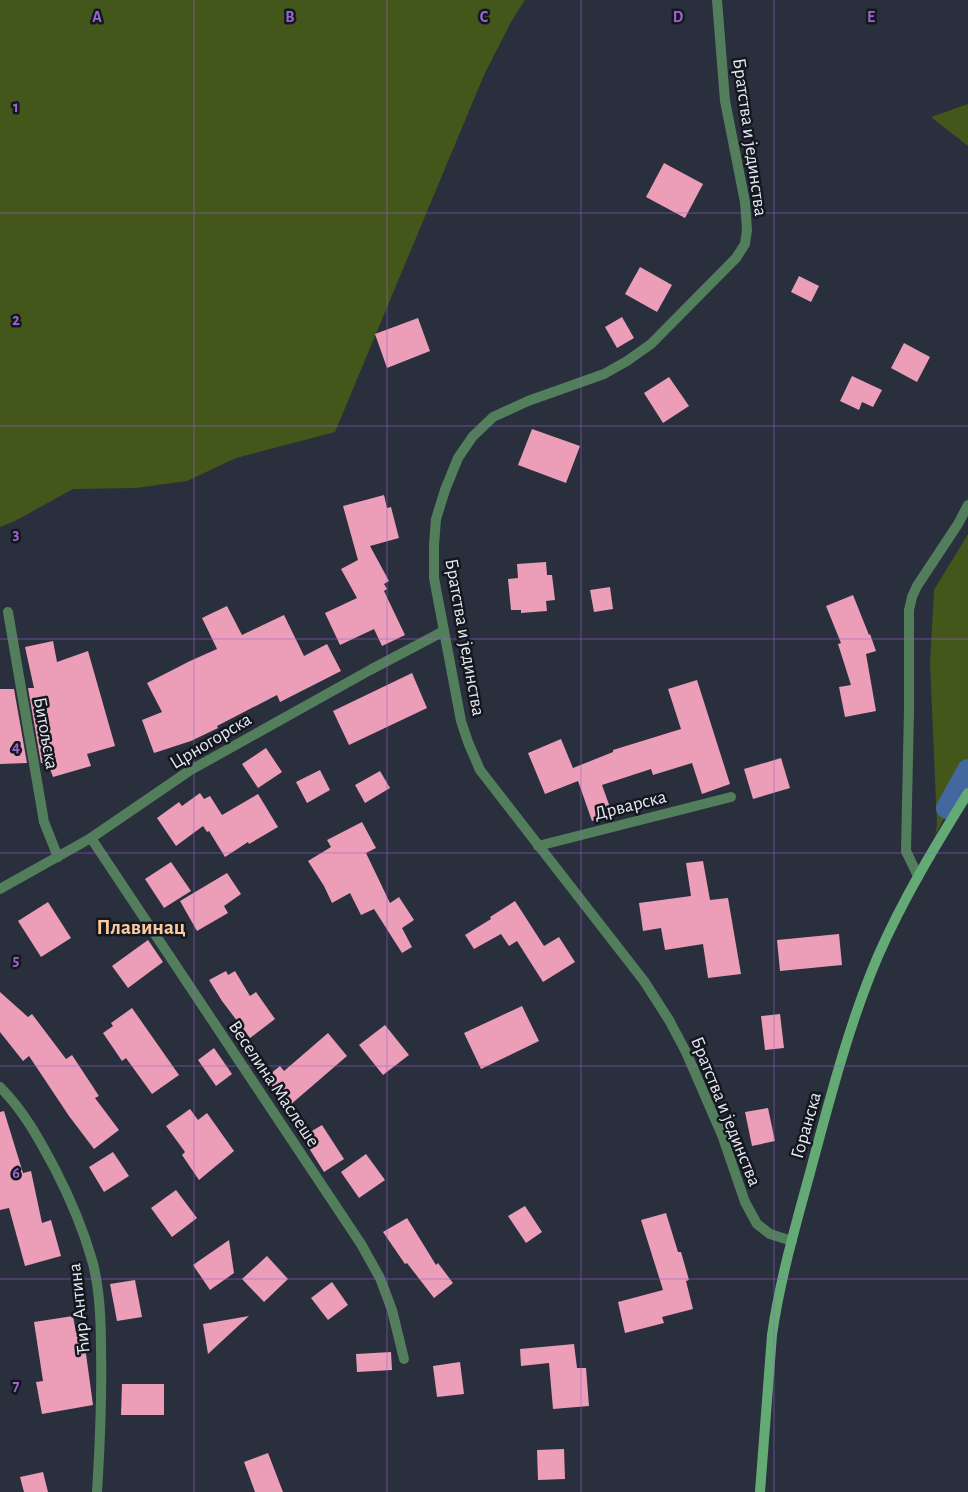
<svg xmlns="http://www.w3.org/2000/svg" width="968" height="1492" viewBox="0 0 968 1492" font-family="'Alegreya Sans',sans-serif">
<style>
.green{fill:#44571a}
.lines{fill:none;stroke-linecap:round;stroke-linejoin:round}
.canal{stroke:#42689f;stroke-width:22}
.building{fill:#ec9eb8}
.minor{stroke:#537e5c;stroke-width:10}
.secondary{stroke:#63aa74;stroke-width:10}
.grid{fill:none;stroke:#9b65cf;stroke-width:1;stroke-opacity:0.55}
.labels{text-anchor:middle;stroke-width:5;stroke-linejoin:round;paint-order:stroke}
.street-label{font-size:19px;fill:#e5e9f3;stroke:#14171e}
.quarter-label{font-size:21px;font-weight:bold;fill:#fcca9f;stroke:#14171e}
.grid-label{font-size:16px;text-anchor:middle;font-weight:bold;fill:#9b65cf;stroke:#14171e;stroke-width:5;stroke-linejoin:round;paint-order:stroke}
</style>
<rect width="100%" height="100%" fill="#292f3d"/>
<g class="green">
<polygon points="0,0 525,0 511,22 484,75 335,432 236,458 187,481 136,488 73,489 15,521 0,527"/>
<polygon points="968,104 968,146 931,117"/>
<polygon points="968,534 968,770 935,836 937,825 930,663 934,590"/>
</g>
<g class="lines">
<polyline class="canal" points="947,808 968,770"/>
</g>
<g class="building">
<polygon points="664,163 703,184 685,218 646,197"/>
<polygon points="640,267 672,285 657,312 625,294"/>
<polygon points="799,276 819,286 811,302 791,292"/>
<polygon points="622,317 634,338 617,348 605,327"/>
<polygon points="418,318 430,351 387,368 375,334"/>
<polygon points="904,343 930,357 917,382 891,368"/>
<polygon points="852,376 882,390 873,407 862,402 859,410 840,401"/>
<polygon points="669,377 689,406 663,423 644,393"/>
<polygon points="532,429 580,446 566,483 518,465"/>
<polygon points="384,495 387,508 391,507 399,538 370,546 389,581 384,584 387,589 384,591 405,635 382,646 374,629 340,645 325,613 357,598 341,569 358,560 343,506"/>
<polygon points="546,562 547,575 552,575 555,600 546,601 547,611 521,613 521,610 511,610 508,579 518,578 517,564"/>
<polygon points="610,587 613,609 594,612 590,590"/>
<polygon points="853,595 869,635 870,634 876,651 866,654 876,711 845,717 839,687 851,685 838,644 841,643 826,606"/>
<polygon points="227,606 242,635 284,615 304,656 327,644 341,671 280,702 277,695 217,726 218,728 191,741 154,753 142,720 162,712 147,683 190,661 217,649 202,618"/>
<polygon points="53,641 57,662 88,651 115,746 87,754 91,766 53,777 48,763 41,763 28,688 34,688 25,647"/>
<polygon points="412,673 427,708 349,745 333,711"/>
<polygon points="697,680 730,784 702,794 692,763 653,775 651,769 602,785 612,813 592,821 578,781 545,794 528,753 561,739 575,773 573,768 613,752 613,750 681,729 668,689"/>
<polygon points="0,689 14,689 27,763 0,764"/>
<polygon points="266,748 282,772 258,788 242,764"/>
<polygon points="781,758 790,788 753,799 744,769"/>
<polygon points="320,770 330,790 307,803 296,782"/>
<polygon points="380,771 390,788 365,803 355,785"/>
<polygon points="200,793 204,799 210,796 222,815 258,794 278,827 249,844 248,842 225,857 209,831 207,832 203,826 176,846 157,818 179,802 182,806"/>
<polygon points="362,822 376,848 366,853 390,903 399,897 414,920 402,928 412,947 402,953 374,909 361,915 350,893 332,903 324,886 308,861 331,847 327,840"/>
<polygon points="703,861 710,900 728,898 741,974 708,978 703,944 665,950 661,928 643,931 639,903 691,896 686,863"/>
<polygon points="171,862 191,891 164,908 145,879"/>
<polygon points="227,873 241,894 224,906 228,913 197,931 180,901"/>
<polygon points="515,901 544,946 559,937 575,962 543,982 517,941 509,946 501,934 474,949 465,935 491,919 490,917"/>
<polygon points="48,902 71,938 41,957 18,921"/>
<polygon points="839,934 842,965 780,971 777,940"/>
<polygon points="148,940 163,962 128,988 112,966"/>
<polygon points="226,971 228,975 235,971 250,996 256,992 275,1019 250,1038 222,1001 209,980"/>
<polygon points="0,992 28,1017 32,1014 66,1059 72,1055 99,1096 95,1098 119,1130 94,1149 69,1116 29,1056 23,1061 0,1032"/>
<polygon points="522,1006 539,1041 481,1069 464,1033"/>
<polygon points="132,1008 179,1075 152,1094 126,1058 122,1061 103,1033 113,1026 111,1023"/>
<polygon points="780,1014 784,1048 765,1050 761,1016"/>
<polygon points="385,1025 409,1055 383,1075 359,1045"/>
<polygon points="328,1033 347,1056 289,1106 265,1078 280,1066 284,1071"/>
<polygon points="214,1048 232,1074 216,1086 198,1060"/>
<polygon points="768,1108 775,1141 752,1146 745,1112"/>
<polygon points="190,1109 198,1120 207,1113 234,1151 199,1180 182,1155 185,1152 166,1126"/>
<polygon points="4,1111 23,1173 31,1171 42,1223 51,1220 61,1256 25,1266 9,1208 0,1210 0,1112"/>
<polygon points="322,1125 344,1159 324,1172 302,1137"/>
<polygon points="113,1152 129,1176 104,1192 89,1167"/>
<polygon points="366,1154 385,1180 359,1198 341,1172"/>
<polygon points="176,1190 197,1218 172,1237 151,1208"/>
<polygon points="525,1206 542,1232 526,1243 508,1216"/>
<polygon points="666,1213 678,1252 681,1252 689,1280 686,1281 693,1309 662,1317 664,1323 625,1333 618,1302 663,1290 641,1220"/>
<polygon points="407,1218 436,1265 438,1263 453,1283 434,1298 407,1263 405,1264 383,1232"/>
<polygon points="229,1240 234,1273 210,1290 193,1265"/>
<polygon points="267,1256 288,1279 264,1302 242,1279"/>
<polygon points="135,1280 142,1317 117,1321 110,1284"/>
<polygon points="332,1282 348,1305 328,1320 311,1298"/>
<polygon points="73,1316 76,1333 83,1332 93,1405 42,1414 36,1382 43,1381 34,1322"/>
<polygon points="249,1316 208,1354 203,1324"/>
<polygon points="574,1344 577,1368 586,1368 589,1406 553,1409 549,1363 521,1366 520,1349"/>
<polygon points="391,1352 392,1370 357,1372 356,1354"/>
<polygon points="460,1362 464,1394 437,1397 433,1366"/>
<polygon points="122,1384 164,1384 164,1415 121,1415"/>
<polygon points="564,1449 565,1479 538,1480 537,1450"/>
<polygon points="268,1453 283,1492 255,1492 244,1462"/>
<polygon points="43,1472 48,1492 24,1492 20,1477"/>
</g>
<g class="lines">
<g class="minor">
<polyline points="717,0 725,101 745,202 747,230 745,244 736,258 651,344 627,361 604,374 528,401 493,417 473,436 458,458 445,490 436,519 434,545 434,578 461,721 468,742 480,770 644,981 669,1020 686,1052 722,1135 745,1202 757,1224 770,1234 792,1241"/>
<polyline points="8,612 44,822 58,857"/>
<polyline points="91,838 361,1244 380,1278 392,1310 404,1359"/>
<polyline points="538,846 731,797"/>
<polyline points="918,876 906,851 909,710 909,610 912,597 917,586 958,524 968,505"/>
<polyline points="0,889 91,838 189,771 370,670 444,631"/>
<path d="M0 1087C24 1111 39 1139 55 1169 70 1198 83 1229 92 1260 100 1288 101 1318 101 1347 102 1396 100 1444 97 1492"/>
</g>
<path class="secondary" d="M760 1492 772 1335C780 1279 796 1224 811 1169 830 1098 849 1024 878 956 903 899 935 846 968 793"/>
</g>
<path class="grid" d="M194 0V1492M387 0V1492M581 0V1492M774 0V1492M0 213H968M0 426H968M0 639H968M0 853H968M0 1066H968M0 1279H968"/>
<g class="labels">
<g class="street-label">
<text transform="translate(751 137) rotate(82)" y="7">Братства и јединства</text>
<text transform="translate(466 637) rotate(80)" y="7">Братства и јединства</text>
<text transform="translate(47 733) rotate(80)" y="7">Битољска</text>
<text transform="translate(210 740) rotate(-31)" y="7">Црногорска</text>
<text transform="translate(630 804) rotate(-14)" y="7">Дрварска</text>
<text transform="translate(275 1083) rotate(56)" y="7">Веселина Маслеше</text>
<text transform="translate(727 1111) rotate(68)" y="7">Братства и јединства</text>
<text transform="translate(805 1125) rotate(-74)" y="7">Горанска</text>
<text transform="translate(78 1309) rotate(-96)" y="7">Ћир Антина</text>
</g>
<g class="quarter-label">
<text x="141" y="934">Плавинац</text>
</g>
</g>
<g class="grid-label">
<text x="97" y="22">A</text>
<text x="290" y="22">B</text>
<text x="484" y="22">C</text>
<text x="678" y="22">D</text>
<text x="871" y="22">E</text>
<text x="16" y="112">1</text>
<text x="16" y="325">2</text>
<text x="16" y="539">3</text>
<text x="16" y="752">4</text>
<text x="16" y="965">5</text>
<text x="16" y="1178">6</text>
<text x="16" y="1391">7</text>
</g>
</svg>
